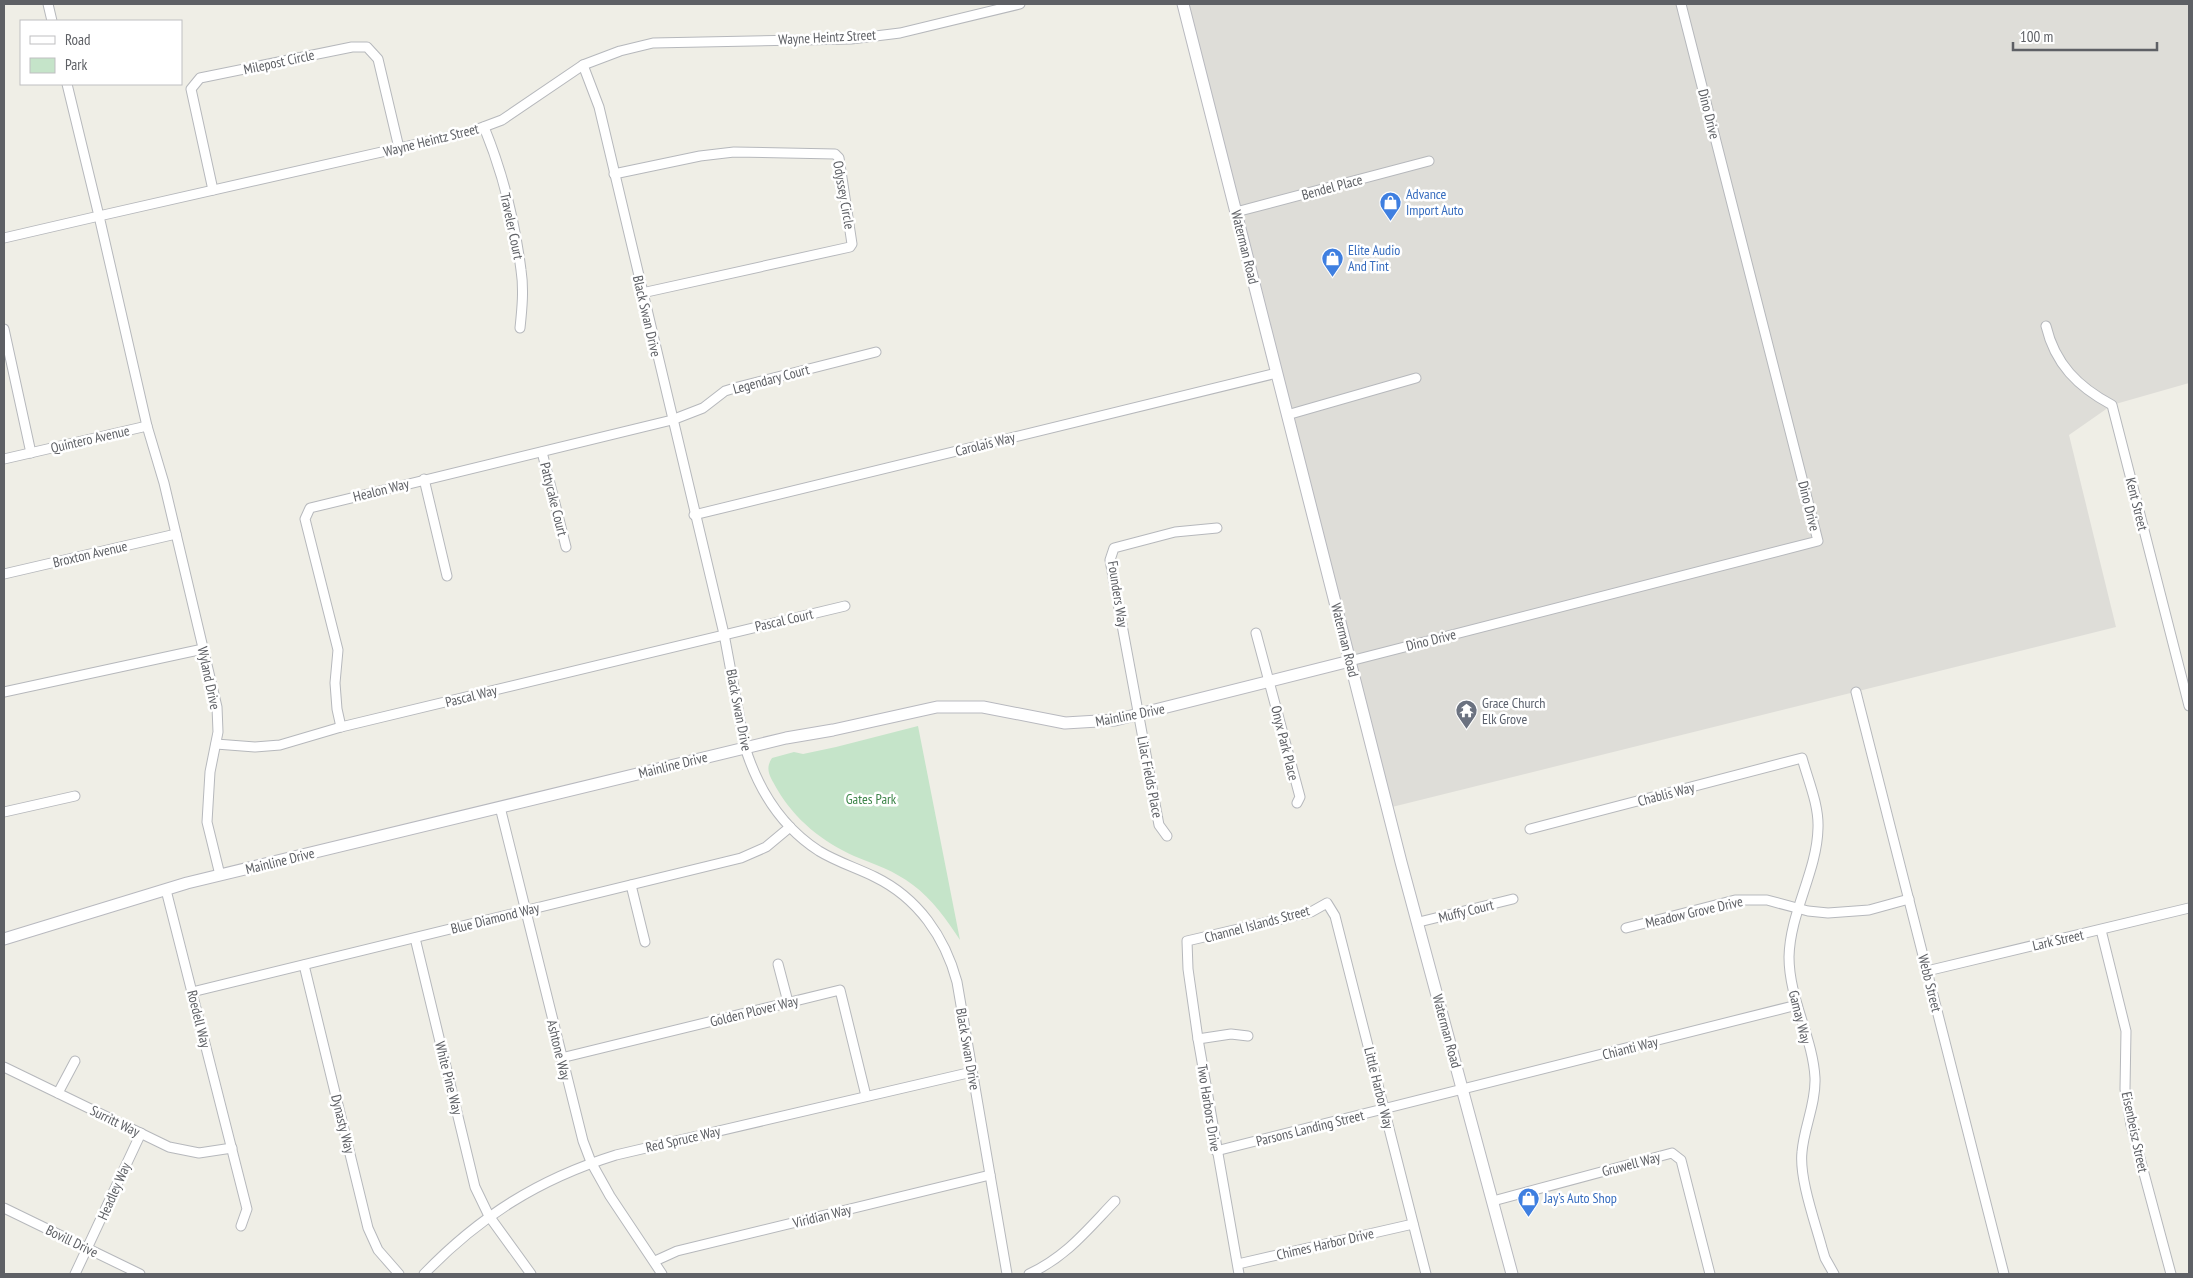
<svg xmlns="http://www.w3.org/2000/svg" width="2193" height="1278" viewBox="0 0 2193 1278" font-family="'PT Sans Narrow',sans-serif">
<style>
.industrial{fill:#deddd8}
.green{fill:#c5e4c9}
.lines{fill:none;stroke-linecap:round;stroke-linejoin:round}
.street-casing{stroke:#b6b8bc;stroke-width:11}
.secondary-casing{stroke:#b8b9bf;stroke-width:13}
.street{stroke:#fff;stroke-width:9}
.secondary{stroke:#fff;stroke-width:11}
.labels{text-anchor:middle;stroke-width:5;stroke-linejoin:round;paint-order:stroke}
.street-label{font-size:14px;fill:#5e6065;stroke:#fff}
.shop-label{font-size:14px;fill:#366cbe;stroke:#fff;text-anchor:start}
.worship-label{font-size:14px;fill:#5b616d;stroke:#fff;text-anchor:start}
.park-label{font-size:14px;fill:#3d8549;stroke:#fff}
</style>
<rect width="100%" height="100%" fill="#efeee6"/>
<polygon class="industrial" points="1183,4 2189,4 2189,383 2112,405 2069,435 2116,627 1388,808"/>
<path class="green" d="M918 726 960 940C947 920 932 899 913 885 893 870 876 865 854 856 823 842 795 820 777 789 771 778 764 770 772 758L794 752 803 754 836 747Z"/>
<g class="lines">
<defs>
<g id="street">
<polyline points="48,4 52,21"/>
<path d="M583 65 599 107 724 634 745 747C758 789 782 827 819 851 837 862 857 868 875 877 918 898 945 937 957 982L1007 1274"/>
<path d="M484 127C502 171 515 223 521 270 524 289 522 309 520 328"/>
<polyline points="614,174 700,156 734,152 835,154 839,158 852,244 850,247 642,293"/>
<polyline points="213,190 191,89 200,78 352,47 367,47 378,59 399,148"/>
<polyline points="1236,212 1429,161"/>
<polyline points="4,238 99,216 67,84"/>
<path d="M2046 326C2055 364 2078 387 2112 405L2189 706"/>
<polyline points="4,329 31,453"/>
<polyline points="1287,415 1416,378"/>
<polyline points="147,426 99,216 470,132 502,120 583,65 620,51 653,43 851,39 900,33 1020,4"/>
<polyline points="542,452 566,547"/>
<polyline points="4,459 147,426 164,483 217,707 218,732 210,772 207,822 220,875"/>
<polyline points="424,479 447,576"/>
<polyline points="694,515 1277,373"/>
<polyline points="4,574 176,534"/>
<polyline points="1256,633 1300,797 1297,803"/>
<polyline points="1350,661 1818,541 1681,4"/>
<polyline points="4,692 203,649"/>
<polyline points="1856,692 2004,1274"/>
<polyline points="341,727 337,709 335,683 338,650 305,519 310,508 672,420 703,408 725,391 738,387 876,352"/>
<polyline points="216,744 255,747 280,745 341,727 845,606"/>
<polyline points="500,807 583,1141 591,1162 610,1196 662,1274"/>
<polyline points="4,812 75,796"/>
<path d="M1530 829 1802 758C1808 780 1819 805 1818 828 1817 872 1790 912 1789 957 1789 999 1813 1038 1815 1078 1816 1104 1804 1127 1802 1152 1799 1178 1815 1222 1822 1248L1825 1258 1834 1274"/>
<polyline points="1167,836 1159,825 1110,560 1114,548 1175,532 1217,528"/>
<polyline points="631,885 645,942"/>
<polyline points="166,890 247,1209 241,1226"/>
<polyline points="1419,922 1513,899"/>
<polyline points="1626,928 1735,900 1767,900 1808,911 1828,913 1869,910 1909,899"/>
<polyline points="2101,930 2126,1031 2125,1089 2131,1125 2171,1274"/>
<polyline points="415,938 475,1187 489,1216 531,1274"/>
<polyline points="778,964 788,1002"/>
<polyline points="304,965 368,1228 378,1250 399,1274"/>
<polyline points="1927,971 2189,908"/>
<polyline points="192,992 741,858 766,847 790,827"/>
<polyline points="1198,1039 1231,1034 1248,1036"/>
<polyline points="561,1058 840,990 866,1096"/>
<polyline points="4,1067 169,1147 199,1153 232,1148"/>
<polyline points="58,1093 75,1061"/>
<polyline points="1216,1151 1797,1005"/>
<polyline points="1493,1201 1672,1153 1681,1160 1710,1274"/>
<polyline points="4,1208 140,1274"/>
<polyline points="655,1261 677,1251 990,1175"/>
<polyline points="1238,1264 1413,1224"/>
<polyline points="75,1274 141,1133"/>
<path d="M424 1274C480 1216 539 1179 616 1155L972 1072"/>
<path d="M1029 1274C1067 1256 1087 1230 1115 1201"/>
<polyline points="1239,1274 1198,1039 1188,969 1187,941 1311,912 1327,903 1335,916 1426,1274"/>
</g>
<g id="secondary">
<polyline points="1183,4 1401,862 1512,1274"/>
<polyline points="4,939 187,883 786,738 833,730 937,707 983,707 1065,723 1115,720 1350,661"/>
</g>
</defs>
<use href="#street" class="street-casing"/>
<use href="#secondary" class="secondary-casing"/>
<use href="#street" class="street"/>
<use href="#secondary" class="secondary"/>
</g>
<defs>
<symbol id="shop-pin" viewBox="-11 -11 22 30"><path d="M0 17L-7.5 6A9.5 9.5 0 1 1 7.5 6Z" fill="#3f7fe0" stroke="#fff"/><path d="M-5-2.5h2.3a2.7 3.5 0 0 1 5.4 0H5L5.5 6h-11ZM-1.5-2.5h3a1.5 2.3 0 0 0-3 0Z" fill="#fff"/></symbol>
<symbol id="temple-pin" viewBox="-11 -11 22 30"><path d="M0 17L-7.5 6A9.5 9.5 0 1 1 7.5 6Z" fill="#6b7280" stroke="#fff"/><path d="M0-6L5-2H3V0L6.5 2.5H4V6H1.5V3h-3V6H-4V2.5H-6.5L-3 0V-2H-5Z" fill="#fff"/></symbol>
</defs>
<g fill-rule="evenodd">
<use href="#shop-pin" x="1378" y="190" width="25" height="34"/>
<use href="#shop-pin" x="1320" y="246" width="25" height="34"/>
<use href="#temple-pin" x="1454" y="698" width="25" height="34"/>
<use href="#shop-pin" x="1516" y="1186" width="25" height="34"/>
</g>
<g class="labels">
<g class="street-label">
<text transform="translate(827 37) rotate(-3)" y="5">Wayne Heintz Street</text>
<text transform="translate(279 62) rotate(-12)" y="5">Milepost Circle</text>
<text transform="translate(1709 114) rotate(76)" y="5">Dino Drive</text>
<text transform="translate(431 140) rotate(-14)" y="5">Wayne Heintz Street</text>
<text transform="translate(1332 187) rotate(-15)" y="5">Bendel Place</text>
<text transform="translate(844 195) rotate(80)" y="5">Odyssey Circle</text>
<text transform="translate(512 226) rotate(78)" y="5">Traveler Court</text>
<text transform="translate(1245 247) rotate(76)" y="5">Waterman Road</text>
<text transform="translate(647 316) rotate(77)" y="5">Black Swan Drive</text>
<text transform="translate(771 379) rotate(-15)" y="5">Legendary Court</text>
<text transform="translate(90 439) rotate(-13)" y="5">Quintero Avenue</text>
<text transform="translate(985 444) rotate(-14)" y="5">Carolais Way</text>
<text transform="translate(381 490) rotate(-14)" y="5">Healon Way</text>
<text transform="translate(554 499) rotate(76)" y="5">Pattycake Court</text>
<text transform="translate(2137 504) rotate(76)" y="5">Kent Street</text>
<text transform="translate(1809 506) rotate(76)" y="5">Dino Drive</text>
<text transform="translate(90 554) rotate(-13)" y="5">Broxton Avenue</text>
<text transform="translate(1118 594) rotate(81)" y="5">Founders Way</text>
<text transform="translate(784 620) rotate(-13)" y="5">Pascal Court</text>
<text transform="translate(1345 640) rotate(76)" y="5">Waterman Road</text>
<text transform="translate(1431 640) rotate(-14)" y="5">Dino Drive</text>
<text transform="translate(209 678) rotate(78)" y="5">Wyland Drive</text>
<text transform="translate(471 696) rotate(-14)" y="5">Pascal Way</text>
<text transform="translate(739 710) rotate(79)" y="5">Black Swan Drive</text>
<text transform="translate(1130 715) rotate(-11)" y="5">Mainline Drive</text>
<text transform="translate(1285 743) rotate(76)" y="5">Onyx Park Place</text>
<text transform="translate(673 765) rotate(-14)" y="5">Mainline Drive</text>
<text transform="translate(1150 777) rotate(79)" y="5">Lilac Fields Place</text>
<text transform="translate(1666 794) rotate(-15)" y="5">Chablis Way</text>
<text transform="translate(280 861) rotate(-14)" y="5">Mainline Drive</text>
<text transform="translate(1466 911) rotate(-14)" y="5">Muffy Court</text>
<text transform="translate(1694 912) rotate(-13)" y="5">Meadow Grove Drive</text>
<text transform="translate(495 918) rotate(-14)" y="5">Blue Diamond Way</text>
<text transform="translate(1257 924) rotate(-15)" y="5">Channel Islands Street</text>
<text transform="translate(2058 940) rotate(-13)" y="5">Lark Street</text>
<text transform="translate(1930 983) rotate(76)" y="5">Webb Street</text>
<text transform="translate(754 1011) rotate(-14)" y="5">Golden Plover Way</text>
<text transform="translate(1800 1017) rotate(76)" y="5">Gamay Way</text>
<text transform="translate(199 1019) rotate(76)" y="5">Roedell Way</text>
<text transform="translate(1447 1031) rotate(75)" y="5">Waterman Road</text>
<text transform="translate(1630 1048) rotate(-14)" y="5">Chianti Way</text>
<text transform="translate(968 1049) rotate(80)" y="5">Black Swan Drive</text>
<text transform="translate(559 1050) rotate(76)" y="5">Ashtone Way</text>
<text transform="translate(449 1078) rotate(76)" y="5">White Pine Way</text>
<text transform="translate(1379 1088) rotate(76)" y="5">Little Harbor Way</text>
<text transform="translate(1209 1108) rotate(81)" y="5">Two Harbors Drive</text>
<text transform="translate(115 1121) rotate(26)" y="5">Surritt Way</text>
<text transform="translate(343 1124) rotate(76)" y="5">Dynasty Way</text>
<text transform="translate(1310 1128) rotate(-14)" y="5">Parsons Landing Street</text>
<text transform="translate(2135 1132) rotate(78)" y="5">Eisenbeisz Street</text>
<text transform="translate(683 1139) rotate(-13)" y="5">Red Spruce Way</text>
<text transform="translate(1631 1164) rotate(-15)" y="5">Gruwell Way</text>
<text transform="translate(114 1191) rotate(-66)" y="5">Headley Way</text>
<text transform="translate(822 1216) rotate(-14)" y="5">Viridian Way</text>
<text transform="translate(72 1241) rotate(26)" y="5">Bovill Drive</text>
<text transform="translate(1325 1244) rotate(-13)" y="5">Chimes Harbor Drive</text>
</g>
<g class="shop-label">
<text x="1406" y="199">Advance<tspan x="1406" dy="16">Import Auto</tspan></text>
<text x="1348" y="255">Elite Audio<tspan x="1348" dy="16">And Tint</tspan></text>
<text x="1544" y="1203">Jay’s Auto Shop</text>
</g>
<g class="worship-label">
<text x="1482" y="708">Grace Church<tspan x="1482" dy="16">Elk Grove</tspan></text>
</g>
<g class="park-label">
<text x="871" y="804">Gates Park</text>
</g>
</g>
<rect width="2193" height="1278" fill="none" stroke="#5e6065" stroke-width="10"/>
<rect x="20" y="20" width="162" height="65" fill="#ffffff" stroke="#bfbfc1"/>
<rect x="30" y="36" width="25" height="8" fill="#ffffff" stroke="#bfbfc1"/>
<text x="65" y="45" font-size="15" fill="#5e6065">Road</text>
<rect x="30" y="58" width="25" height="15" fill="#c5e4c9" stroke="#bfbfc1"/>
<text x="65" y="70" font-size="15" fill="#5e6065">Park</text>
<path d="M2013 42v8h144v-8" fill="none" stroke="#5e6065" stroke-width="2.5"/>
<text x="2020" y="42" font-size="15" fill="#5e6065" stroke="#ffffff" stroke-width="4" paint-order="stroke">100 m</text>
</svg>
